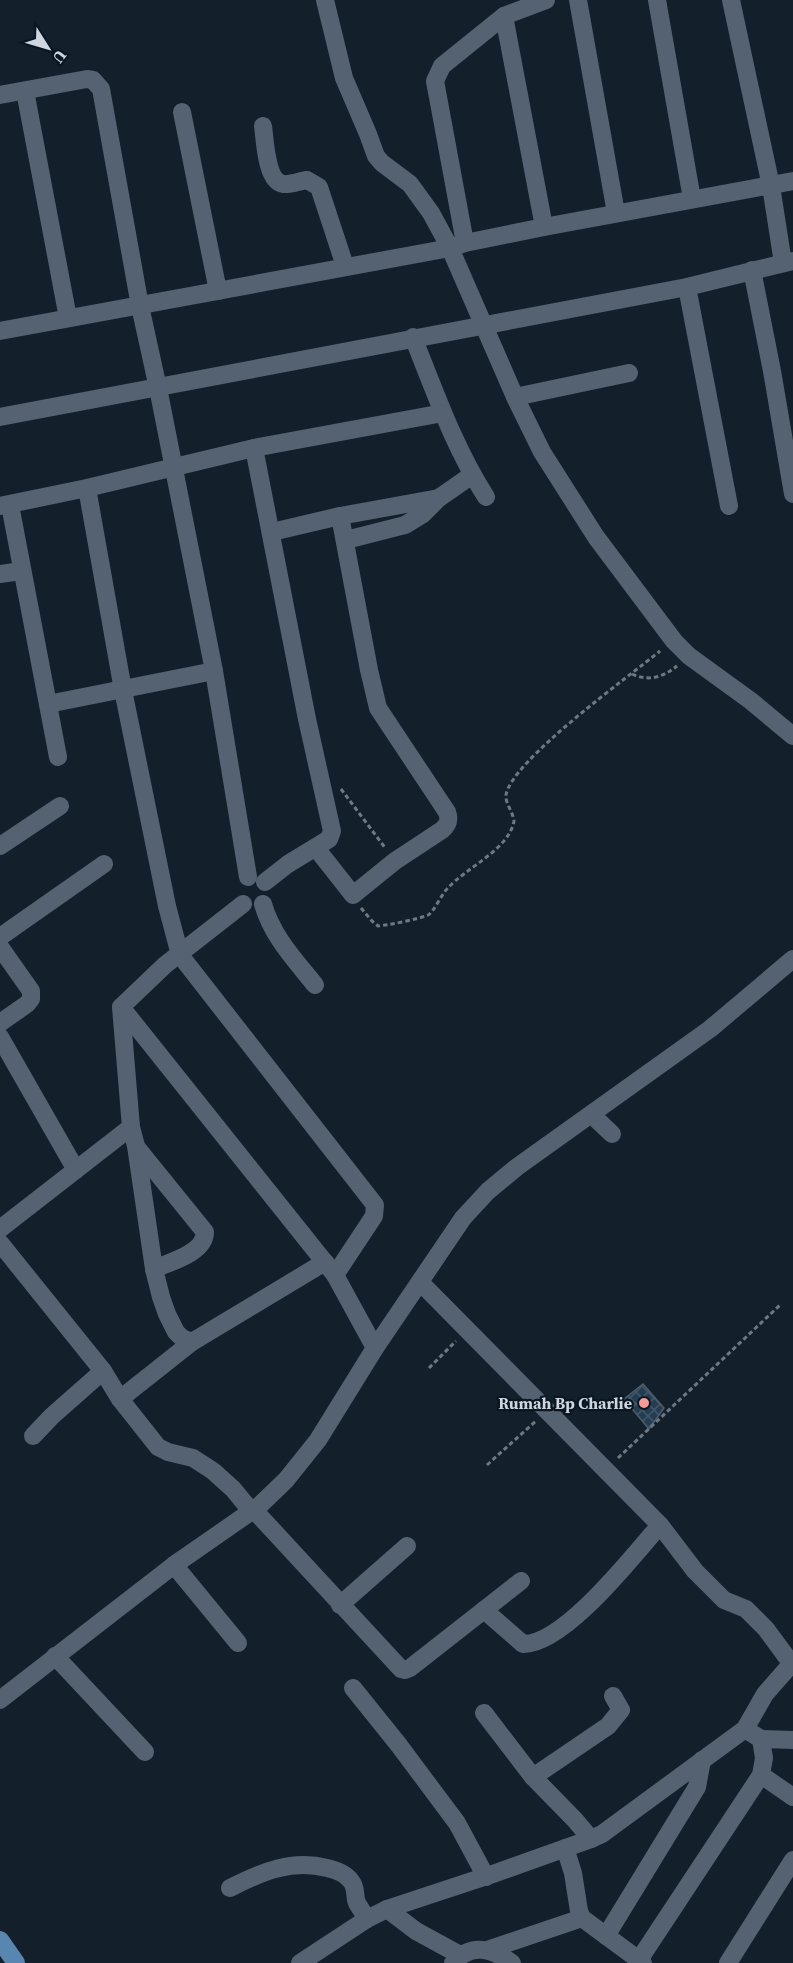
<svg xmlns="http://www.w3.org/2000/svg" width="793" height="1963" viewBox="0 0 793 1963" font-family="'Source Serif 4',serif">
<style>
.building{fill:url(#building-cross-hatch);stroke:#4e5c6a;stroke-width:1.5}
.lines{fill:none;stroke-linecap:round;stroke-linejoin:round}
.path{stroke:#6e7883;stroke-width:3;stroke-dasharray:4.5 3;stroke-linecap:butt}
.minor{stroke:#546271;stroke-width:18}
.major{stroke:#5986b0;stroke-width:18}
.poi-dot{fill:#f59b97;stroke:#0a1722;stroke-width:2}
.labels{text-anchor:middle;stroke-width:4.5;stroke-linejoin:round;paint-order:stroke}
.poi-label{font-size:16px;font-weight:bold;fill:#ced6df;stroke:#0a1722;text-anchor:end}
</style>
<defs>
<pattern id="building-cross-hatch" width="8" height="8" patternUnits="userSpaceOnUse" patternTransform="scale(1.5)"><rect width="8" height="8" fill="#253d53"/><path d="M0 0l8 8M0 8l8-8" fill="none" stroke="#43586b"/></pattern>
</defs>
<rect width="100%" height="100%" fill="#13202c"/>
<polygon class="building" points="643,1384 664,1408 649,1429 624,1399"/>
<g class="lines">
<g class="path">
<path d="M632 674C649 682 663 677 677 666"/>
<polyline points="341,789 386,849"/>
<path d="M361 908 372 921 378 926C389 925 419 919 428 915 434 912 441 895 447 889 465 868 509 850 514 821 513 812 505 803 506 795 511 761 631 675 660 651"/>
<polyline points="429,1368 456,1341"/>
<polyline points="618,1458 780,1305"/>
<polyline points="487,1465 536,1421"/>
</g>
<g class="minor">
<polyline points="325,0 344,78 368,134 376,156 382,163 410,184 431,213 450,248 515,397 542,452 596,537 674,641 689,656 751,701 793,736"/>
<polyline points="578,0 616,213"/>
<polyline points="657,0 692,199"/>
<polyline points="731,0 771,186 783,263"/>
<polyline points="504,16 544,227"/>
<polyline points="25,91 68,318"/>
<polyline points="0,95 87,79 93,80 101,89 140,306 158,388 214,671 248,877"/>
<polyline points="182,112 218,291"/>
<path d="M263 126C265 140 266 181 283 184 290 185 300 181 307 180L319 187 345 266"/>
<polyline points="465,243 435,81 442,66 504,16 546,0"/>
<polyline points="752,270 772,371 793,494"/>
<polyline points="687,287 729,506"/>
<polyline points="0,331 450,248 465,243 544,227 793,181"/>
<path d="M413 337C435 392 454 447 486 497"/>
<polyline points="515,397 629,373"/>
<polyline points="0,417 687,287 793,261"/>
<polyline points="254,448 307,719 332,831 329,839 288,864 265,882"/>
<polyline points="87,488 123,690 167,906 180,955 375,1205 374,1216 335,1275"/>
<polyline points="10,505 58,757"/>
<polyline points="0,506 87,488 254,448 443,413"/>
<polyline points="272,532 340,516 439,498"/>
<polyline points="346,540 405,525 423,514 439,498 472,475"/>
<polyline points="0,574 21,571"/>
<polyline points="48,704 214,671"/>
<polyline points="0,846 60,806"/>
<path d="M316 848 353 895 395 861 442 830C448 825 450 820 447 812L378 708 369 670 340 516"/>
<path d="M263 904C272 936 295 960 315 985"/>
<polyline points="0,937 104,864"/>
<polyline points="0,947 31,991 31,999 27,1004 0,1023"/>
<polyline points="121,1007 335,1275 375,1348"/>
<polyline points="0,1037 76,1170"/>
<polyline points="592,1115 612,1134"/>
<path d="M137 1148 205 1232C205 1253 170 1262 154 1269"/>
<polyline points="0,1229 131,1127"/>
<polyline points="0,1243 103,1371 120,1399 158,1447 168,1452 193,1458 213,1471 233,1489 252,1512"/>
<polyline points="420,1282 660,1525 695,1571 724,1600 746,1609 766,1629 791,1663"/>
<polyline points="192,1342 182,1338 176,1332 167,1314 161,1297 154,1269 136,1146 131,1127 121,1007 165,965 243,904"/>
<polyline points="120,1399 192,1342 325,1262"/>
<polyline points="33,1436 52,1416 103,1371"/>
<polyline points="254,1510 401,1669 405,1670 410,1668 521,1581"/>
<polyline points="174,1565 238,1643"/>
<polyline points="340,1605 407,1546"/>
<path d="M484 1610 523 1644C564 1645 633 1556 660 1525"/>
<polyline points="55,1656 145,1752"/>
<polyline points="353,1688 398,1744 457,1823 486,1877"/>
<polyline points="0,1700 174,1565 259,1506 286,1480 318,1440 375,1348 463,1218 488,1191 517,1167 710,1029 793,959"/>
<polyline points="484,1713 533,1777 575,1820 591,1839"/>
<polyline points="761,1739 793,1740"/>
<polyline points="761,1775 793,1797"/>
<polyline points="533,1777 608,1726 621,1710 613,1696"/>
<polyline points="565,1848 573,1873 579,1911 582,1918 643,1963"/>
<path d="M230 1888C261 1872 292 1859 327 1868 336 1870 346 1874 351 1881 357 1888 354 1896 357 1903 360 1908 364 1914 367 1919"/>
<polyline points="387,1909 416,1931 460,1955"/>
<polyline points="606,1936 697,1787 702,1760"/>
<polyline points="487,1950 582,1918"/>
<polyline points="639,1960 761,1775 764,1758 761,1739 745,1729"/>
<polyline points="300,1963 367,1919 387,1909 493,1874 591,1839 602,1834 745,1729 765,1694 793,1662"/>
<path d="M453 1963C472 1942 492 1949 512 1963"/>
<polyline points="728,1963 793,1860"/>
</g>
<polyline class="major" points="0,1940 16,1963"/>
</g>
<circle class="poi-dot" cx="644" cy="1403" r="6"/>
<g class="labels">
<g class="poi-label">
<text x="632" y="1409">Rumah Bp Charlie</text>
</g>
</g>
<g transform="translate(48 48) rotate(127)" stroke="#0a1722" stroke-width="4.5" paint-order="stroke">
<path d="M0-4.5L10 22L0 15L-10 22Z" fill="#ced6df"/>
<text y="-9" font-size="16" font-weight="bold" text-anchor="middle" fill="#ced6df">U</text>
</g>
</svg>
